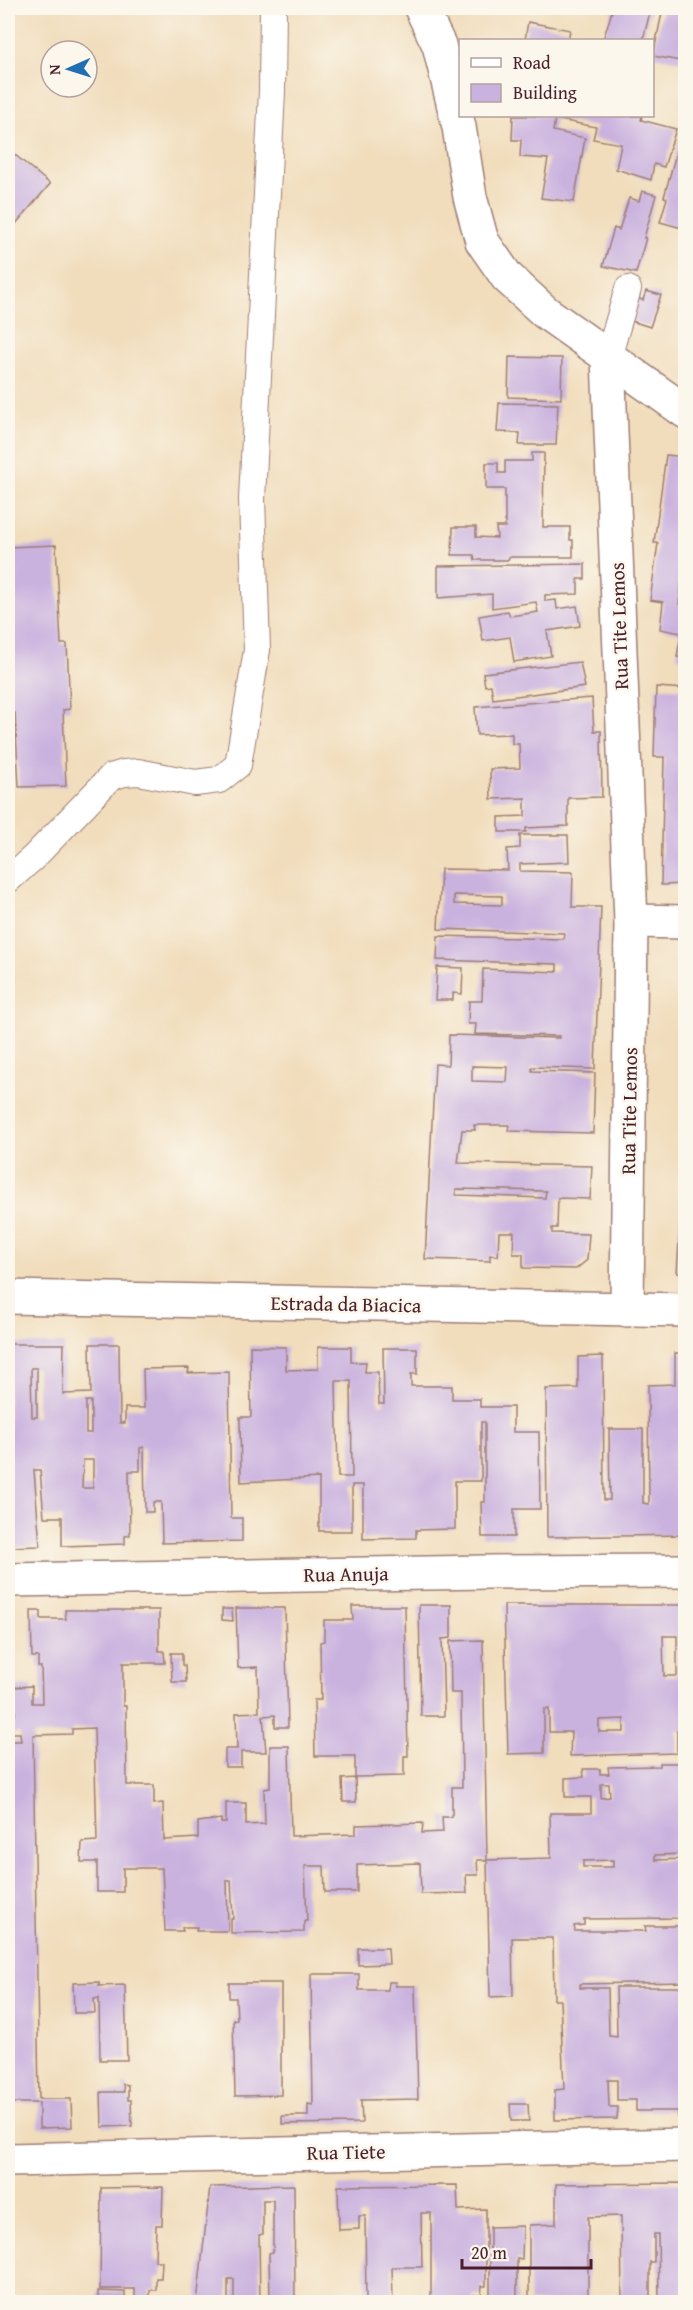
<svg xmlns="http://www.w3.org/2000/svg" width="693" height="2310" viewBox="0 0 693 2310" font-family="'Gentium Book Plus',serif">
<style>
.building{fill:#cab2df;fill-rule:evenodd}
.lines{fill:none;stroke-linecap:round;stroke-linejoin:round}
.service-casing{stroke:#9e7e74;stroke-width:28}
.minor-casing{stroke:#9e7e74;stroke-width:36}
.service{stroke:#fff;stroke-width:26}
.minor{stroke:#fff;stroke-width:33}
.labels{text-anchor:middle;stroke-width:5;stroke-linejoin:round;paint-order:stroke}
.street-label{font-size:20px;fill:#4a1f2b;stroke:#fbf7ec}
</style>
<rect width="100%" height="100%" fill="#fbf7ec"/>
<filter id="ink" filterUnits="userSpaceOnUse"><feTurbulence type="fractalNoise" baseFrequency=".0167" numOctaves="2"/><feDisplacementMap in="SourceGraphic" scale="12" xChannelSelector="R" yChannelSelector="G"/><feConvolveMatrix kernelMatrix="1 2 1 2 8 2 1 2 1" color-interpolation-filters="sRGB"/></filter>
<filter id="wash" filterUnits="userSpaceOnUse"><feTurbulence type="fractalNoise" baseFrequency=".008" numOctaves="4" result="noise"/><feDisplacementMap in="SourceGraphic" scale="24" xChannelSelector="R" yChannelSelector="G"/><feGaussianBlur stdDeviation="1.35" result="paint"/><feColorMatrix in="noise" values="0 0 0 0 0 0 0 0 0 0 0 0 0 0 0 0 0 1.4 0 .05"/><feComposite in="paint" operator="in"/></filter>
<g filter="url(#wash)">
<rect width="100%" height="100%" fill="#f1ddbc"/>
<g id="blocks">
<g class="building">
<polygon points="613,8 651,8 643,40 603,40"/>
<polygon points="663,8 686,8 686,62 653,56"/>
<polygon points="528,22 570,30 568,40 525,40"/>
<polygon points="513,116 642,116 641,120 676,129 664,167 654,164 651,180 616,169 621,144 593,139 596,127 555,119 553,131 585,138 574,202 541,198 548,159 520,157 521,140 512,140"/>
<polygon points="685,121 686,216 682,228 660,222 667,198 664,197"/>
<polygon points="8,149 50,184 8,233"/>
<polygon points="642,191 656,195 644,238 646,238 636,273 603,266 614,228 619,230 629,198 639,201"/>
<polygon points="646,291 661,295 650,327 625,319 632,297 643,300"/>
<polygon points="509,357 562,358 561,399 508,397"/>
<polygon points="499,403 558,404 556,445 519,445 520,433 497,432"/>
<polygon points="532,453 544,453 543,527 570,527 570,540 573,540 573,557 509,557 508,560 475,560 474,555 452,555 453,527 476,527 476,537 497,538 496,527 505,527 505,489 486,489 486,463 498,463 498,473 505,473 505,461 532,461"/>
<polygon points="666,455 686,457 686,546 679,604 686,605 686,658 677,657 681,633 660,629 663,602 650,600 658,543 654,543"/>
<polygon points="56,545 61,644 67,644 70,709 63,710 66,786 19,787 15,713 8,713 8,639 11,638 8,547"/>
<polygon points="585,564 585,579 578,579 578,594 545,595 545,601 556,600 557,609 577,606 580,626 547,631 551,656 514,662 510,637 483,641 479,616 508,611 510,616 538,612 536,602 492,608 492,594 438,598 438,566"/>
<polygon points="580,662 585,687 493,699 491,685 485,686 483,673"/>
<polygon points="656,687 686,689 686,884 661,885 664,757 654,757"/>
<polygon points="592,698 594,731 601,731 602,797 568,798 568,826 526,828 526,832 499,832 499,817 525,816 525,798 491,799 490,769 520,768 519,744 512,744 512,734 477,735 475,707"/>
<path d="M520 835H568L569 862 520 864V871L573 872 572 907H601L595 1069 532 1067V1071L595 1073 593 1133 508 1131 509 1125H474L475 1130H462L458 1163 592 1166 590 1199 558 1198 557 1228H552V1233L589 1234 587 1260 576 1269 523 1268V1254H513L514 1232H499L498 1256 490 1255V1261L425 1259 435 1064 448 1065 449 1035 559 1038V1036L475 1034 476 1024H468L469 1001H482L483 969 557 972V964L437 960 438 936 563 939 564 933 438 929 441 869 508 870 507 849 520 848ZM454 895 502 896V905L454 904ZM472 1066 508 1067 507 1082 472 1081ZM456 1189 546 1191 545 1198 456 1195Z"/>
<polygon points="437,967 463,968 462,994 453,993 453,1000 435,1000"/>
<polygon points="681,1208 686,1208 686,1273 677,1273"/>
<path d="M8 1344H64L63 1394 91 1393 90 1344H119L120 1423H125V1408H144L143 1369 189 1368 188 1373 229 1372 231 1518H242V1541L162 1543 161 1502H153V1512H145L144 1447 140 1448V1471H129L130 1535 125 1536V1544L62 1546V1517H44L40 1470H34L40 1546 8 1547V1523L9 1522ZM31 1368H37V1417H32ZM86 1401H91V1433H86ZM83 1460H93V1488H82Z"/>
<path d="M250 1346 286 1347V1370L318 1369V1347H351V1362H366L365 1372H378L379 1404H384L383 1348H417V1374H411V1386H452V1399H480V1407H513V1432H539L540 1509H514V1537H482L481 1502H485V1422H481V1481H455V1529L416 1530V1538L363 1539V1485H352V1531H319V1478L241 1482 240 1417H251ZM336 1381H351L352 1477H338Z"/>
<polygon points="675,1353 686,1353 686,1535 547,1537 546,1389 578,1388 578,1357 603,1356 604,1500 610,1500 609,1429 643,1429 643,1503 649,1504 648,1385 675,1384"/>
<polygon points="419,1605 451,1605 451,1638 442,1639 444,1716 421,1716"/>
<path d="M504 1605H686V1731H677V1753L570 1756 571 1732H549V1709H544V1753L508 1754ZM663 1636H677V1676H664ZM624 1719V1732H599V1720Z"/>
<polygon points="352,1606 405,1606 408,1756 404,1756 404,1776 355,1777 355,1756 315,1756 314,1700 321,1700 320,1642 324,1641 324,1620 353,1620"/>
<polygon points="236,1608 285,1608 288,1727 275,1727 275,1715 263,1716 266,1752 241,1752 241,1767 225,1767 225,1749 237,1749 236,1713 259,1712 258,1667 238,1668"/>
<polygon points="222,1609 232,1609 233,1621 222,1620"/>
<polygon points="65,1610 159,1610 159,1651 164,1651 165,1663 123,1663 123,1706 126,1706 127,1785 154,1785 154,1804 163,1803 164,1840 198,1838 198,1822 221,1819 221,1823 226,1823 226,1803 246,1803 246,1825 265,1824 264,1789 270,1788 270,1746 289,1746 291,1836 356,1834 356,1825 423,1823 422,1833 443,1832 442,1817 452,1817 452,1787 462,1787 461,1693 451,1693 450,1641 483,1640 487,1860 477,1860 478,1875 466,1875 467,1893 421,1894 420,1863 357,1865 357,1892 325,1892 324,1866 305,1866 307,1921 304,1921 304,1932 231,1933 231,1919 233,1919 231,1880 227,1880 228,1931 196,1931 197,1927 182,1927 183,1931 165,1931 162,1868 123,1868 123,1892 97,1892 97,1862 81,1862 82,1842 97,1841 94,1728 72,1729 72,1734 33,1735 39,2099 71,2099 72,2127 39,2128 39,2103 8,2103 8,1741 21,1741 20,1733 8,1733 8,1715 15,1715 15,1687 32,1686 32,1703 42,1703 41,1667 38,1667 38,1657 32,1657 31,1611 41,1611 41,1619 66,1619"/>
<polygon points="171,1653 182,1653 182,1665 185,1666 186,1682 172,1682"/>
<path d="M660 1763H686V1854L655 1855V1860L686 1859V1918L584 1919V1925L574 1926 575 1931H646L645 1926H686V1982L580 1984V1988H608L609 2036 617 2037 616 1987H686V2118H678V2111H636V2100H617V2080H608L609 2107H618L617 2119 555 2120V2090L564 2089 560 2000H554L553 1938H512L513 1996 490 1997 487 1860 551 1858 550 1813H591V1797H565V1778L584 1777 583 1769H600V1774H609L608 1767 660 1766ZM601 1784H609L610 1797 601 1798ZM613 1860V1867H583V1861Z"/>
<polygon points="355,1778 356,1802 343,1802 342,1779"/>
<polygon points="358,1948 388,1948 389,1964 358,1965"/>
<polygon points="311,1974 359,1974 359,1990 388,1990 389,1982 396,1982 395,1986 415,1986 418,2099 361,2100 362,2123 282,2124 282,2116 308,2116 308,2104 313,2105"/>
<polygon points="99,1982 99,1986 125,1985 127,2060 100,2060 99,1998 94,1999 95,2013 74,2013 73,1983"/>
<polygon points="229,1983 281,1983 281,2095 235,2096 233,2019 237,2020 236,1998 229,1998"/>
<polygon points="123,2084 128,2085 128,2100 131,2100 132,2126 102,2127 101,2092 124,2092"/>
<polygon points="510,2104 528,2104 529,2121 511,2121"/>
<polygon points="686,2183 686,2302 659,2302 658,2234 654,2234 654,2262 650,2262 650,2302 622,2302 621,2216 588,2217 588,2302 529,2302 529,2225 556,2224 556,2184"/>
<polygon points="294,2185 295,2302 270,2302 269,2253 273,2252 273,2200 263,2200 263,2234 259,2235 260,2302 234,2302 234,2279 228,2279 228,2302 197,2302 210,2187"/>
<polygon points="457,2185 458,2210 486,2209 486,2286 482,2286 481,2295 474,2295 474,2302 431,2302 431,2213 421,2213 422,2267 392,2267 393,2302 366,2302 365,2216 359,2216 359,2229 339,2230 338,2186"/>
<polygon points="163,2187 162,2225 156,2225 155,2261 162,2261 161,2278 156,2278 156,2290 150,2290 150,2302 135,2301 135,2289 100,2289 101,2188"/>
<polygon points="523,2226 522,2260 517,2259 517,2302 490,2302 490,2227"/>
<polygon points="98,2291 125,2292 125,2302 98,2302"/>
</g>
</g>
</g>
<g filter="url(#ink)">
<use href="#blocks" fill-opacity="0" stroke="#9e7e74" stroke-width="1.5"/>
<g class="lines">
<defs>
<g id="service">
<polyline points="608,358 628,289"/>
<polyline points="8,880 34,857 111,777 124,773 138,772 195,783 219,780 238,765 257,650 252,499 272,91 273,8"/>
</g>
<g id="minor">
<polyline points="421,8 439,45 459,127 470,197 482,241 507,277 545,312 686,412"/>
<polyline points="608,358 631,921 627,1310"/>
<polyline points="631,921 686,922"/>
<polyline points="8,1297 686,1310"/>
<polyline points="8,1580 487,1572 686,1571"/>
<polyline points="8,2160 686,2145"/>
</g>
</defs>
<use href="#service" class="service-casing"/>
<use href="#minor" class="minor-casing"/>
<use href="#service" class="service"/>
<use href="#minor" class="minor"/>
</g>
</g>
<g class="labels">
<g class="street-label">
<text transform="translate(619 626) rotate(-92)" y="7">Rua Tite Lemos</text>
<text transform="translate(629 1111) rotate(-89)" y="7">Rua Tite Lemos</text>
<text transform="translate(346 1304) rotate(1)" y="7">Estrada da Biacica</text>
<text transform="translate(346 1574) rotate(-1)" y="7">Rua Anuja</text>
<text transform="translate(346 2152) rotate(-1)" y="7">Rua Tiete</text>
</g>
</g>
<rect width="693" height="2310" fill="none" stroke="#fbf7ec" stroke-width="30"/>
<rect x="459" y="39" width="195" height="78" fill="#fbf7ec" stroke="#b4a19f" stroke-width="1.5"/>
<rect x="471" y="58" width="30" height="9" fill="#ffffff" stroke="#b4a19f" stroke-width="1.5"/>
<text x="513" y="69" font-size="18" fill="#4a1f2b">Road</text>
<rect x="471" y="84" width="30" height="18" fill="#cab2df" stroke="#b4a19f" stroke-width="1.5"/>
<text x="513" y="99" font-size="18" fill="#4a1f2b">Building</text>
<g transform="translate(69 69) rotate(267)"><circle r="28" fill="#fbf7ec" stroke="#b4a19f" stroke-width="1.5"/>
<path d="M0-4.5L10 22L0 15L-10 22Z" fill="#1f6fb2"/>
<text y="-9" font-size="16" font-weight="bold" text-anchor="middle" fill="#4a1f2b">N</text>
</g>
<path d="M462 2259v9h129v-9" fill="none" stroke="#4a1f2b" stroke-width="3"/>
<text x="471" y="2259" font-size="18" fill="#4a1f2b" stroke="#fbf7ec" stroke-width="4.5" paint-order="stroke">20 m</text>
</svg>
